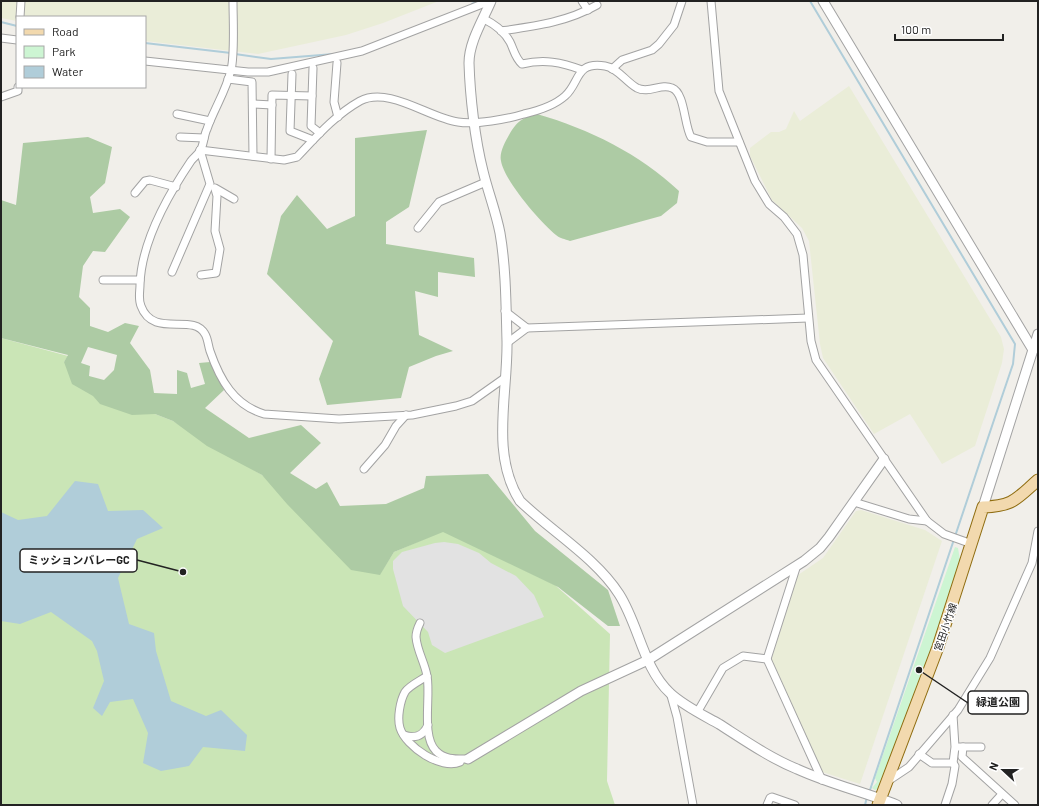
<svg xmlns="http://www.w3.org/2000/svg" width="1039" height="806" viewBox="0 0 1039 806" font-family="Barlow,'Noto Sans JP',sans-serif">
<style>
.farmland{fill:#eaedd8}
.grass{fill:#cae5b6}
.forest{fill:#adcba4;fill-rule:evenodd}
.park{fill:#cdf5d3}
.parking{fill:#e2e2e2}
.water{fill:#b0cdd9}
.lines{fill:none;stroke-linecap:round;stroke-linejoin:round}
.stream{stroke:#b0cdd9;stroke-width:2}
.minor-casing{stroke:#a3a3a3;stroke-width:9}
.tertiary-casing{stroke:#a3a3a3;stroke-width:11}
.primary-casing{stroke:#8f6d11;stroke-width:13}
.minor{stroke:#fff;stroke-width:7}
.tertiary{stroke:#fff;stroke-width:9}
.primary{stroke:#f2d9ae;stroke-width:11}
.labels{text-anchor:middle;stroke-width:3;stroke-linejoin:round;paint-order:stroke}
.street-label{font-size:10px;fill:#222;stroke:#fff}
.leader{fill:none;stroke:#222;stroke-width:1.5}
.callout-dot{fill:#222;stroke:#fff;stroke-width:1.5}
.callout{fill:#fff;stroke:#222;stroke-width:1.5}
.callout-label{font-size:11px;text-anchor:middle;font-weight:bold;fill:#222}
</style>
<rect width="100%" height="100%" fill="#f1efea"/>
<g class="farmland">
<polygon points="1,1 439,1 383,23 346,35 258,54 145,41 145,17 17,17 17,21 1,18"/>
<polygon points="849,86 1001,337 1004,349 1002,363 975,446 942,464 910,414 874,434 823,358 820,344 809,241 802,228 772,200 750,156 750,148 771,132 779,132 786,129 794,111 800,121"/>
<polygon points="861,510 925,530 942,541 860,784 822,772 771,661 798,575 823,558 856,511"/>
</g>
<polygon class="grass" points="1,338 68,356 64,362 155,414 173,421 262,475 380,574 394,552 443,531 555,585 610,634 607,781 615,805 1,805"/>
<g class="forest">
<path d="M537 114C589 129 640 154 679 191L677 203 661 216 570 241C565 239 559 238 556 235 540 222 504 180 501 161 499 153 505 142 509 135 517 121 522 118 537 114Z"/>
<polygon points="427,130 409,207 386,222 386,244 474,258 475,277 438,272 438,297 415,291 419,335 453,351 436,356 409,367 401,398 327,405 319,379 333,341 267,274 281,216 297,195 327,229 355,216 355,138"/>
<path d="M88 137 112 147 105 183 90 197 93 213 120 209 130 217 105 252 93 251 83 266 79 297 90 308V326L108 332 125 323 139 326 130 343 150 370 154 393 177 394V370L187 373 191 388 205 384 199 363 210 362 224 390 205 408 249 438 301 425 321 443 290 473 316 489 327 482 340 506 386 504 424 488 426 476 488 474 535 531 608 590 620 626H608L558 587 443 532 394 552 380 575 351 570 287 504 262 475 207 446 173 421 155 414 132 415 100 404 93 396 72 384 64 362 68 355 1 338V200L16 205 23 143ZM88 347 117 355 114 370 104 380 89 376 90 366 81 363Z"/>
</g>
<polygon class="park" points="955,547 958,548 960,560 950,602 880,788 875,790 872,788 877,782 875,778"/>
<polygon class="parking" points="444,542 458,544 479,553 491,563 516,576 534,595 544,617 445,653 432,645 428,632 403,606 393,569 393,561 402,552 435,543"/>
<polygon class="water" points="75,481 98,484 108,511 143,510 163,528 137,539 118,578 129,624 154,633 156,651 171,701 206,716 221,710 247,735 245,751 203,747 189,766 161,771 143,763 148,733 133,699 110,702 102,716 93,708 104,681 97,651 92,641 51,612 20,624 1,621 1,512 18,520 47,516"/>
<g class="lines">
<g class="stream">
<polyline points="810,1 1015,344 1013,364 995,417 869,793"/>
<polyline points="472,4 478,1"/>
<polyline points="1,22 17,26"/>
<polyline points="145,43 231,53"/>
<polyline points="235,54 271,59 334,54"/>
<polyline points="865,805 867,797"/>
</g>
<defs>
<g id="minor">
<path d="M233 1C233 20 235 54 231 70 226 91 214 109 207 129 204 135 204 143 201 149 199 154 194 157 191 161 168 195 141 243 140 285 140 291 138 299 141 306 153 339 193 312 205 334 208 339 208 345 210 351 220 380 234 405 264 414L339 419 412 415 456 406 472 401 506 377"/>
<polyline points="582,1 588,10"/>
<polyline points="711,1 719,91 755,181 769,204 784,217 797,234 803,255 811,341 816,360 927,521 944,534 972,544"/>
<polyline points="20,17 21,1"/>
<path d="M484 19C494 24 504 31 510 42 514 50 515 58 522 64 544 59 561 62 582 70"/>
<path d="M501 31C536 26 567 22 597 5"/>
<polyline points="1,38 17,40"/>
<polyline points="145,61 248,72 268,72 362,51 490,1"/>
<polyline points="337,63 334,102 338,117"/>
<polyline points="313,68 311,126 320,133"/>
<polyline points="612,69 622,60 652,50 659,44 674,25 682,1"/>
<polyline points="292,74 290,131 313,140"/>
<polyline points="228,79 252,82 253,156"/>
<polyline points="1,97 18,91 18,87"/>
<polyline points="253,104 272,105"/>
<polyline points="177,114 210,121"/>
<polyline points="180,137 204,138"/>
<path d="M200 150 284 160 297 157C316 137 335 115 360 101 389 86 429 118 458 122 475 125 508 119 524 114 537 111 555 105 565 96 580 83 575 61 605 66 618 68 626 82 637 88 649 94 661 83 672 88 685 93 684 125 691 137L707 142H739"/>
<polyline points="271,159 272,95 312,96"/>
<polyline points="215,188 234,199"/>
<polyline points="135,193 145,181 150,180 176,187"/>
<polyline points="418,228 439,202 486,182"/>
<polyline points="172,272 210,184 200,150"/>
<polyline points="201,275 216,273 220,249 215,231 217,196 215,189"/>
<polyline points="103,280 140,280"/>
<polyline points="505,311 527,328"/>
<polyline points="507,343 527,328 808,318"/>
<polyline points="364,469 385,445 396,426 406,415"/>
<polyline points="854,502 909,519 927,521"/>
<path d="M420 623C418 627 416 632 416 637 417 651 425 663 427 676 431 696 421 736 436 751 445 760 456 759 468 759"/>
<polyline points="767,659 822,780"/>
<path d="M427 676C420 681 410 685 405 692 400 701 397 718 400 728 406 747 441 770 460 762"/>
<polyline points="670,692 677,717 693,805"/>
<polyline points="698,711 723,668 743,656 767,659 797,565"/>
<path d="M404 735C415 739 423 736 428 725"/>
<polyline points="959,747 981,747"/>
<polyline points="963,747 962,757 1015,805"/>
<polyline points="919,754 932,763 953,763 955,747 953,715"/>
<polyline points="888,781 909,767 958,710 990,658 1032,563 1038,531"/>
<polyline points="767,805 770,798 772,797 795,805"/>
<polyline points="945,805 952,784 955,766 953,763"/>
<polyline points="992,805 1002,794"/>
</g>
<g id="tertiary">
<path d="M491 1C483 20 469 42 469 63 470 96 475 140 483 171 488 192 496 212 500 233 506 268 506 306 507 341 508 394 490 454 520 501 551 531 596 558 619 594 639 625 643 668 670 693 684 706 703 715 719 724 744 740 770 758 797 769 830 784 864 792 897 805"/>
<polyline points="823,1 1033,350"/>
<polyline points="983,507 1038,334"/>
<polyline points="468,759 581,691 648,660 804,561 820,548 829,537 884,459"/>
</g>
<path id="primary" d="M878 805 938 647 983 507C1014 506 1016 499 1038 480"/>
</defs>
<use href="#minor" class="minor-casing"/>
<use href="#tertiary" class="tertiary-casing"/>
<use href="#primary" class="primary-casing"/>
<use href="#minor" class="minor"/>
<use href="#tertiary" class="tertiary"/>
<use href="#primary" class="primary"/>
</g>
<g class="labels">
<g class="street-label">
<text transform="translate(945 627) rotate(-71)" y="4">宮田小竹線</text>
</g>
</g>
<path class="leader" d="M183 572L137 560M919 670L968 703"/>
<g class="callout-dot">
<circle cx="183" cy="572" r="4"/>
<circle cx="919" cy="670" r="4"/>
</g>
<g class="callout">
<rect x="20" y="549" width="117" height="23" rx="4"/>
<rect x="968" y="691" width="60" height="23" rx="4"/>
</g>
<g class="callout-label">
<text x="79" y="564">ミッションバレーGC</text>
<text x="998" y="706">緑道公園</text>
</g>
<rect width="1039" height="806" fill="none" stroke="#222222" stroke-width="4"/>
<rect x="16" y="16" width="130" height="72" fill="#ffffff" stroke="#a7a7a7"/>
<rect x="24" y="29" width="20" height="6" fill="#f2d9ae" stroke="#a7a7a7"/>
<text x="52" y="36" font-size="12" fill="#222222">Road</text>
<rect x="24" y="46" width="20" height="12" fill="#cdf5d3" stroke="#a7a7a7"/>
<text x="52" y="56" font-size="12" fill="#222222">Park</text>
<rect x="24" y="66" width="20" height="12" fill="#b0cdd9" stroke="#a7a7a7"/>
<text x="52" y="76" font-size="12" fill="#222222">Water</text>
<g transform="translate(1003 770) rotate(292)" stroke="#ffffff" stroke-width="3" paint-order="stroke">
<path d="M0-3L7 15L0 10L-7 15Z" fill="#222222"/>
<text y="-6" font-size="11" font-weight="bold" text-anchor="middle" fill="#222222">N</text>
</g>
<path d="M895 34v6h108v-6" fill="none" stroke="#222222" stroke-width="2"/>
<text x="901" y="34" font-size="12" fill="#222222" stroke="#ffffff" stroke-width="3" paint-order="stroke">100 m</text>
</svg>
